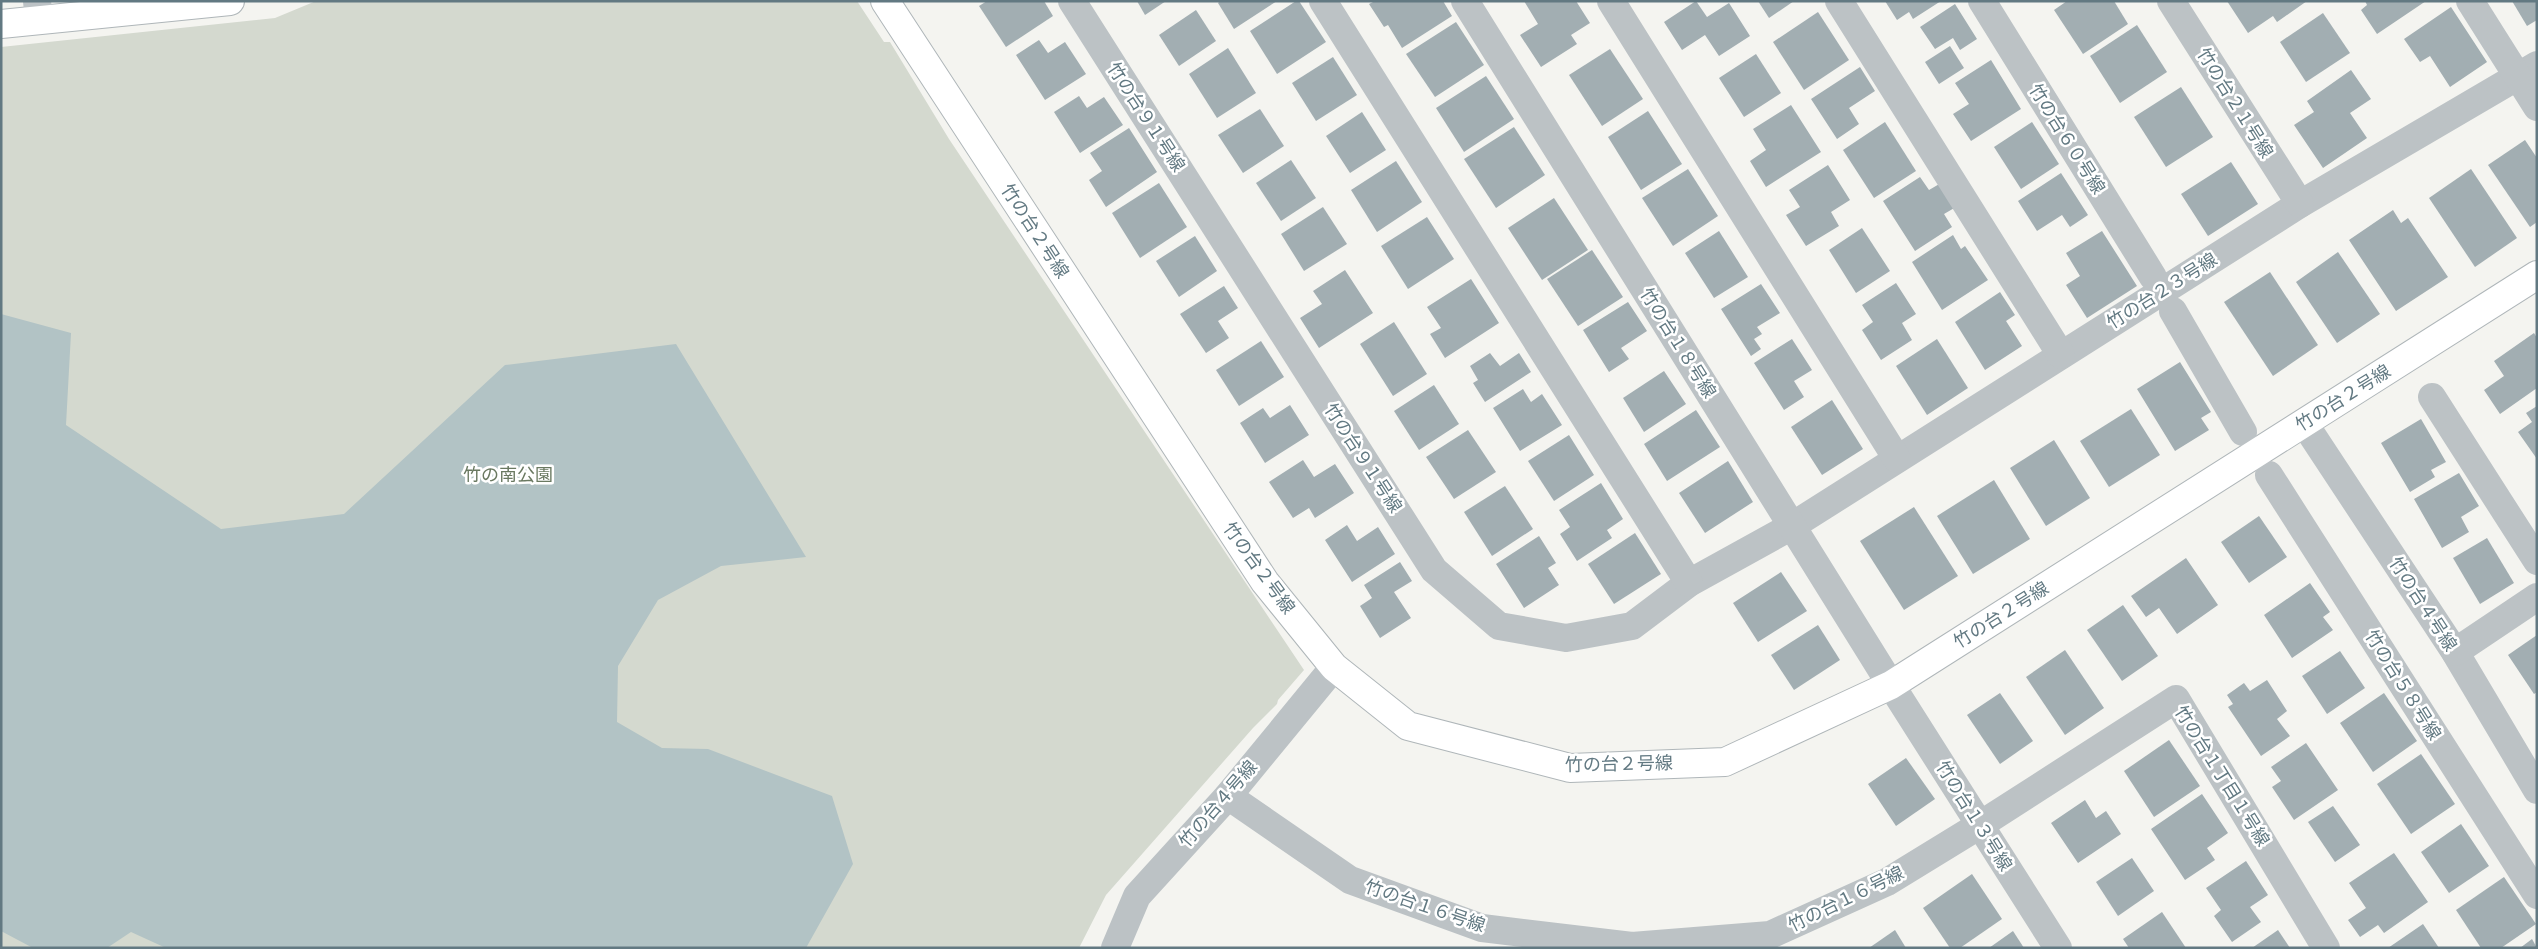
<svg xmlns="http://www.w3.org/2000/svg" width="2538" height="949" viewBox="0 0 2538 949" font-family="'Public Sans','Noto Sans JP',sans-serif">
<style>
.green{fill:#d4d9cf}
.water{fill:#b2c3c5}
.building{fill:#a2aeb2}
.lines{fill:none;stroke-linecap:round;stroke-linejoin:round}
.secondary-casing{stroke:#afb6b9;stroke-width:30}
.street{stroke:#bcc2c5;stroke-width:28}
.secondary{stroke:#fff;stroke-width:28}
.labels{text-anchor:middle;stroke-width:5;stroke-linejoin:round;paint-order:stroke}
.street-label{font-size:18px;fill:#627982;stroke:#fff}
.park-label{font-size:18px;fill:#6a7961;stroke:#fff}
</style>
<rect width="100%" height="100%" fill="#f4f4f0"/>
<polygon class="green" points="316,1 857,1 884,42 890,42 949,139 1304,670 1278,700 1277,704 1253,728 1106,895 1079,948 1,948 1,47 275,18"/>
<polygon class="water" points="1,314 71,333 66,425 221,529 344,514 505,365 676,344 806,557 721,566 658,600 618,666 617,722 662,748 708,749 832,796 853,864 806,948 166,948 131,932 107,948 33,948 1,931"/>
<g class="building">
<polygon points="987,1 1044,1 1053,16 1006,47 979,6"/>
<polygon points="1137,1 1166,1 1145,15"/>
<polygon points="1220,1 1277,1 1234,29 1218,3"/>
<polygon points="1296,1 1299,1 1326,42 1277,74 1250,31"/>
<polygon points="1375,1 1443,1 1452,16 1402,48 1388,25 1384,27 1369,4"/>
<polygon points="1524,1 1576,1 1590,23 1571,35 1577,44 1541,67 1520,35 1538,24"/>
<polygon points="1696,1 1707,17 1729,3 1750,36 1719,56 1705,35 1682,50 1664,22"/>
<polygon points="1758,1 1794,1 1769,18"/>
<polygon points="1885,1 1941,1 1913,19 1909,12 1897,20"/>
<polygon points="2067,1 2114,1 2128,24 2083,54 2054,10"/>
<polygon points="2227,1 2307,1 2277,22 2273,16 2248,33"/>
<polygon points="2365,1 2426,1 2377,34 2361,10 2367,5"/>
<polygon points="2512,1 2537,1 2537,20 2527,26"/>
<polygon points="1955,4 1977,39 1960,50 1953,38 1935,49 1920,27"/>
<polygon points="2451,7 2487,62 2450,87 2430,56 2420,62 2404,39"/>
<polygon points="1196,10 1216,41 1179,66 1159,35"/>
<polygon points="1818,12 1849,60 1804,90 1773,42"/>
<polygon points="2323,13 2350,53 2306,82 2280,42"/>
<polygon points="1456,22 1484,65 1435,97 1406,54"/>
<polygon points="2137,25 2167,72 2120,103 2090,56"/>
<polygon points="1039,40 1048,53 1065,42 1086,74 1045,100 1016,55"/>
<polygon points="1950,46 1964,68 1939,84 1925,62"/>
<polygon points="1228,48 1256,93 1217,118 1189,74"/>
<polygon points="1610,49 1643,99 1602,126 1569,75"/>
<polygon points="1756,54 1781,93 1744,117 1719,78"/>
<polygon points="1333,57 1357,95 1316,121 1292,83"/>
<polygon points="1991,60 2021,109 1971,141 1953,114 1969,104 1955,83"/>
<polygon points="1860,67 1875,91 1849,108 1859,124 1837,139 1811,99"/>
<polygon points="2351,70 2371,99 2350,113 2367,138 2323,168 2294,125 2314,112 2307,101"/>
<polygon points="1486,76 1514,119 1464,152 1436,108"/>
<polygon points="2181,87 2213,137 2166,167 2134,117"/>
<polygon points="1079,96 1087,108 1104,97 1123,125 1080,153 1054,112"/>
<polygon points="1791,105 1821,152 1766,187 1750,161 1766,150 1753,129"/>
<polygon points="1260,109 1284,146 1243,173 1218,135"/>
<polygon points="1648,111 1682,164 1641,190 1608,137"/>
<polygon points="1362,112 1386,150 1350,173 1326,136"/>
<polygon points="1885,122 1916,171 1874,198 1843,150"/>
<polygon points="2032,122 2059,164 2021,189 1994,147"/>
<polygon points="1514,127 1545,175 1496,208 1464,159"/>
<polygon points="1129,128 1157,172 1106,207 1089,180 1102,171 1090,153"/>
<polygon points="2525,140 2537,158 2537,222 2530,227 2488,165"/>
<polygon points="1291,160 1316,198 1281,221 1256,183"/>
<polygon points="1396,161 1422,202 1377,232 1351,190"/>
<polygon points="2231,162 2258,204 2208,236 2181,194"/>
<polygon points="1828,165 1850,200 1831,212 1839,226 1806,246 1786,215 1800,207 1789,190"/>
<polygon points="1688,169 1718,216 1673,246 1642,198"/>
<polygon points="2471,169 2517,238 2475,267 2429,198"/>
<polygon points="2061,173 2088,215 2070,227 2062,215 2037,231 2018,201"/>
<polygon points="1920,177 1929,190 1941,183 1956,207 1944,214 1952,227 1915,251 1883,201"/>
<polygon points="1159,183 1187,227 1140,258 1112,213"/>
<polygon points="1554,198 1588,250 1542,280 1508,228"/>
<polygon points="1323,207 1347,244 1304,271 1281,234"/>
<polygon points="2393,210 2401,223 2408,218 2448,277 2396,311 2349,240"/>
<polygon points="1427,217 1454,259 1408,289 1381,246"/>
<polygon points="1862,228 1890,271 1856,293 1829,250"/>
<polygon points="1719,231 1748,277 1714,298 1685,253"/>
<polygon points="2102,231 2137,286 2087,318 2066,285 2080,276 2066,253"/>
<polygon points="1953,235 1961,249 1965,246 1988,280 1942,310 1912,262"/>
<polygon points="1195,236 1217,271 1179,297 1156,261"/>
<polygon points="1592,250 1623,297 1578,326 1547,279"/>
<polygon points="2338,252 2380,314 2337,343 2296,282"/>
<polygon points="1345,270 1373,313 1319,348 1300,318 1322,304 1313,291"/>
<polygon points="2270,272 2318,345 2273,376 2224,302"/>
<polygon points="1471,279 1499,323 1445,358 1430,334 1441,328 1427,307"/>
<polygon points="1896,283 1916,314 1902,323 1912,340 1881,360 1862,330 1873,322 1862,305"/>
<polygon points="1761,284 1780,313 1757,327 1762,334 1754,339 1761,349 1751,356 1721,309"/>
<polygon points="1224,286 1238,308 1218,321 1229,338 1206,353 1180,314"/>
<polygon points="2000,292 2015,315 2006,321 2022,346 1985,370 1955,322"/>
<polygon points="1628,302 1647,331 1621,348 1629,359 1609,372 1583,330"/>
<polygon points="1394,322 1427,374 1393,396 1360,344"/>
<polygon points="2534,333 2537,338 2537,388 2500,414 2484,390 2504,376 2494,361"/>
<polygon points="1792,339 1812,370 1794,381 1804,397 1784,410 1754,363"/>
<polygon points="1937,339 1968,388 1927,415 1896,366"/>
<polygon points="1261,341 1284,377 1239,406 1216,370"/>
<polygon points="1490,353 1500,366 1519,353 1531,372 1485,402 1473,383 1478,380 1470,366"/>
<polygon points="2180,362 2211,412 2201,418 2209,430 2175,451 2137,389"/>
<polygon points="1664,371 1686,404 1644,432 1623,398"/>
<polygon points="1434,385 1459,424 1419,450 1394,411"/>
<polygon points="1523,389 1531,402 1542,394 1562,425 1520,451 1493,408"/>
<polygon points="1832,400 1863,449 1822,475 1791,427"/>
<polygon points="1290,405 1309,435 1265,463 1240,423 1263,408 1270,418"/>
<polygon points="2537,406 2537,459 2518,432 2532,422 2526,413"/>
<polygon points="2131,409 2160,455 2109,487 2080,441"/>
<polygon points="1696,410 1720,447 1667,481 1644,444"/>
<polygon points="2421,419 2446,462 2431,470 2435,477 2410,492 2381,443"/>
<polygon points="1468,430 1496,472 1454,499 1426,457"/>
<polygon points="1569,435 1594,475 1554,501 1528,461"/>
<polygon points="2054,440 2090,498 2046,526 2010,468"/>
<polygon points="1303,460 1314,477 1335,464 1354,493 1315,518 1309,508 1293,518 1269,482"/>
<polygon points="1728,461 1753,502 1705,533 1679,493"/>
<polygon points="2459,473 2479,506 2461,517 2469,532 2442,548 2414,499"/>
<polygon points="1994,480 2030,539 1973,574 1937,516"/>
<polygon points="1601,483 1623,519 1607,530 1612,538 1577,561 1560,534 1570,527 1559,510"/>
<polygon points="1505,486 1533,529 1492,556 1464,512"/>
<polygon points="1914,507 1958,576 1904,610 1860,541"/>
<polygon points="2259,516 2287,557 2249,583 2221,542"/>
<polygon points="1347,525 1357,541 1378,527 1395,554 1352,582 1325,540"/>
<polygon points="1635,533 1661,574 1614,604 1588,564"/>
<polygon points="1539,536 1556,563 1548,568 1559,585 1524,608 1496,564"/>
<polygon points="2487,538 2514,583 2480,604 2453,558"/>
<polygon points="2186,558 2218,605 2177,634 2159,608 2146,617 2131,596"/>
<polygon points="1400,562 1412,581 1394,592 1411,618 1380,638 1360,606 1372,598 1364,585"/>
<polygon points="1781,572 1807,611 1758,642 1733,603"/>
<polygon points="2310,583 2330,612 2323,617 2333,630 2292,658 2264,615"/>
<polygon points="2123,605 2158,656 2122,681 2087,630"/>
<polygon points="1818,625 1840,660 1794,690 1771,655"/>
<polygon points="2537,635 2537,692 2534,694 2508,655"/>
<polygon points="2065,650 2104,708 2065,735 2026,677"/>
<polygon points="2340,651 2365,688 2327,714 2302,676"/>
<polygon points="2267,680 2287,711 2277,719 2290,736 2261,756 2228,707 2233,704 2227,695 2244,683 2250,691"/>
<polygon points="2000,693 2033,741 2000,764 1967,715"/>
<polygon points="2384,693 2417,741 2373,772 2340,723"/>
<polygon points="2169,740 2200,786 2154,817 2124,771"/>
<polygon points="2306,743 2338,790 2294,820 2272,787 2281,781 2271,767"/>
<polygon points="2421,754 2455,804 2411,834 2377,784"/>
<polygon points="1906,758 1935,799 1896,826 1868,784"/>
<polygon points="2202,794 2228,833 2207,848 2215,860 2185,880 2151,829"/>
<polygon points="2085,800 2096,818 2106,811 2121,834 2078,863 2051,823"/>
<polygon points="2333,806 2360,845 2335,862 2308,822"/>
<polygon points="2461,824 2489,866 2449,893 2421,852"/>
<polygon points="2394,853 2428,902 2384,933 2378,925 2360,937 2348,920 2366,908 2349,883"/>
<polygon points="2132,858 2154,891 2118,916 2096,882"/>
<polygon points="2246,861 2268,895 2250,907 2261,922 2232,942 2214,916 2221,910 2206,888"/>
<polygon points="1972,874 2002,919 1960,948 1950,948 1923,908"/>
<polygon points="2504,877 2536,924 2501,948 2481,948 2456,910"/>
<polygon points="2162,912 2186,948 2129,948 2123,939"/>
<polygon points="2423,924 2439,948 2388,948"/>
<polygon points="1895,930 1906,948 1869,948"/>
<polygon points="2278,930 2290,948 2252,948"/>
<polygon points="2013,931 2024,948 1989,948"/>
<polygon points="2532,939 2537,948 2520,948"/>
</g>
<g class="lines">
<defs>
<g id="secondary">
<polyline points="885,1 1265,582 1334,667 1408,726 1570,768 1725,762 1891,685 2537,275"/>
<polyline points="1,24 230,1"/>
</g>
</defs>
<use href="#secondary" class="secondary-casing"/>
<g class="street">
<polyline points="37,1 39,20"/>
<polyline points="1072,1 1434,570 1499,626 1566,638 1632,626 1689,583 1792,526 2300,204 2537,65"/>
<polyline points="1323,1 1689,583"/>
<polyline points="1465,1 1891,685 2058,948"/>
<polyline points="1611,1 1897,459"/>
<polyline points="1839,1 2061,355"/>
<polyline points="1982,1 2153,277"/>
<polyline points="2171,1 2300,204"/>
<polyline points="2470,1 2537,107"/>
<polyline points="2173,311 2243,432"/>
<polyline points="2432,397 2537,561"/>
<polyline points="2304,423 2455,652 2537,790"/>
<polyline points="2269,475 2537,895"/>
<polyline points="2455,652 2537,597"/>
<polyline points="1228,796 1350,880 1482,928 1632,946 1770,935 1887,882 1980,825 2176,699 2326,948"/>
<polyline points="1115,948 1137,896 1228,796 1334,667"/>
</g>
<use href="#secondary" class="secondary"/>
</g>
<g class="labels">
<g class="street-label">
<text transform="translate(2235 103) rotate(58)" y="6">竹の台２１号線</text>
<text transform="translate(1146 117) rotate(57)" y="6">竹の台９１号線</text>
<text transform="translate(2067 139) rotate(58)" y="6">竹の台６０号線</text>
<text transform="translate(1035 231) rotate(57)" y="6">竹の台２号線</text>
<text transform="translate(2162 291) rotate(-32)" y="6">竹の台２３号線</text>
<text transform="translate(1678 343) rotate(58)" y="6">竹の台１８号線</text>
<text transform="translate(2343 398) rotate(-32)" y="6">竹の台２号線</text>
<text transform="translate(1363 458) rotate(57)" y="6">竹の台９１号線</text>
<text transform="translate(1259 568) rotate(54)" y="6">竹の台２号線</text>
<text transform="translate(2423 604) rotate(57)" y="6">竹の台４号線</text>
<text transform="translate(2001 615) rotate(-32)" y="6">竹の台２号線</text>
<text transform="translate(2403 685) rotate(58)" y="6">竹の台５８号線</text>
<text transform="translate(1619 764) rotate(-1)" y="6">竹の台２号線</text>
<text transform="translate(2222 776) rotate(58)" y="6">竹の台１丁目１号線</text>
<text transform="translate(1218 804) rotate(-49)" y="6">竹の台４号線</text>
<text transform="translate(1974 816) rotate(58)" y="6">竹の台１３号線</text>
<text transform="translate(1846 899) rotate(-26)" y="6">竹の台１６号線</text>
<text transform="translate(1425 906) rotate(19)" y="6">竹の台１６号線</text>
</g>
<g class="park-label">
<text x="508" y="481">竹の南公園</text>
</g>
</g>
<rect width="2538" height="949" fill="none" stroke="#627982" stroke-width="5"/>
</svg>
